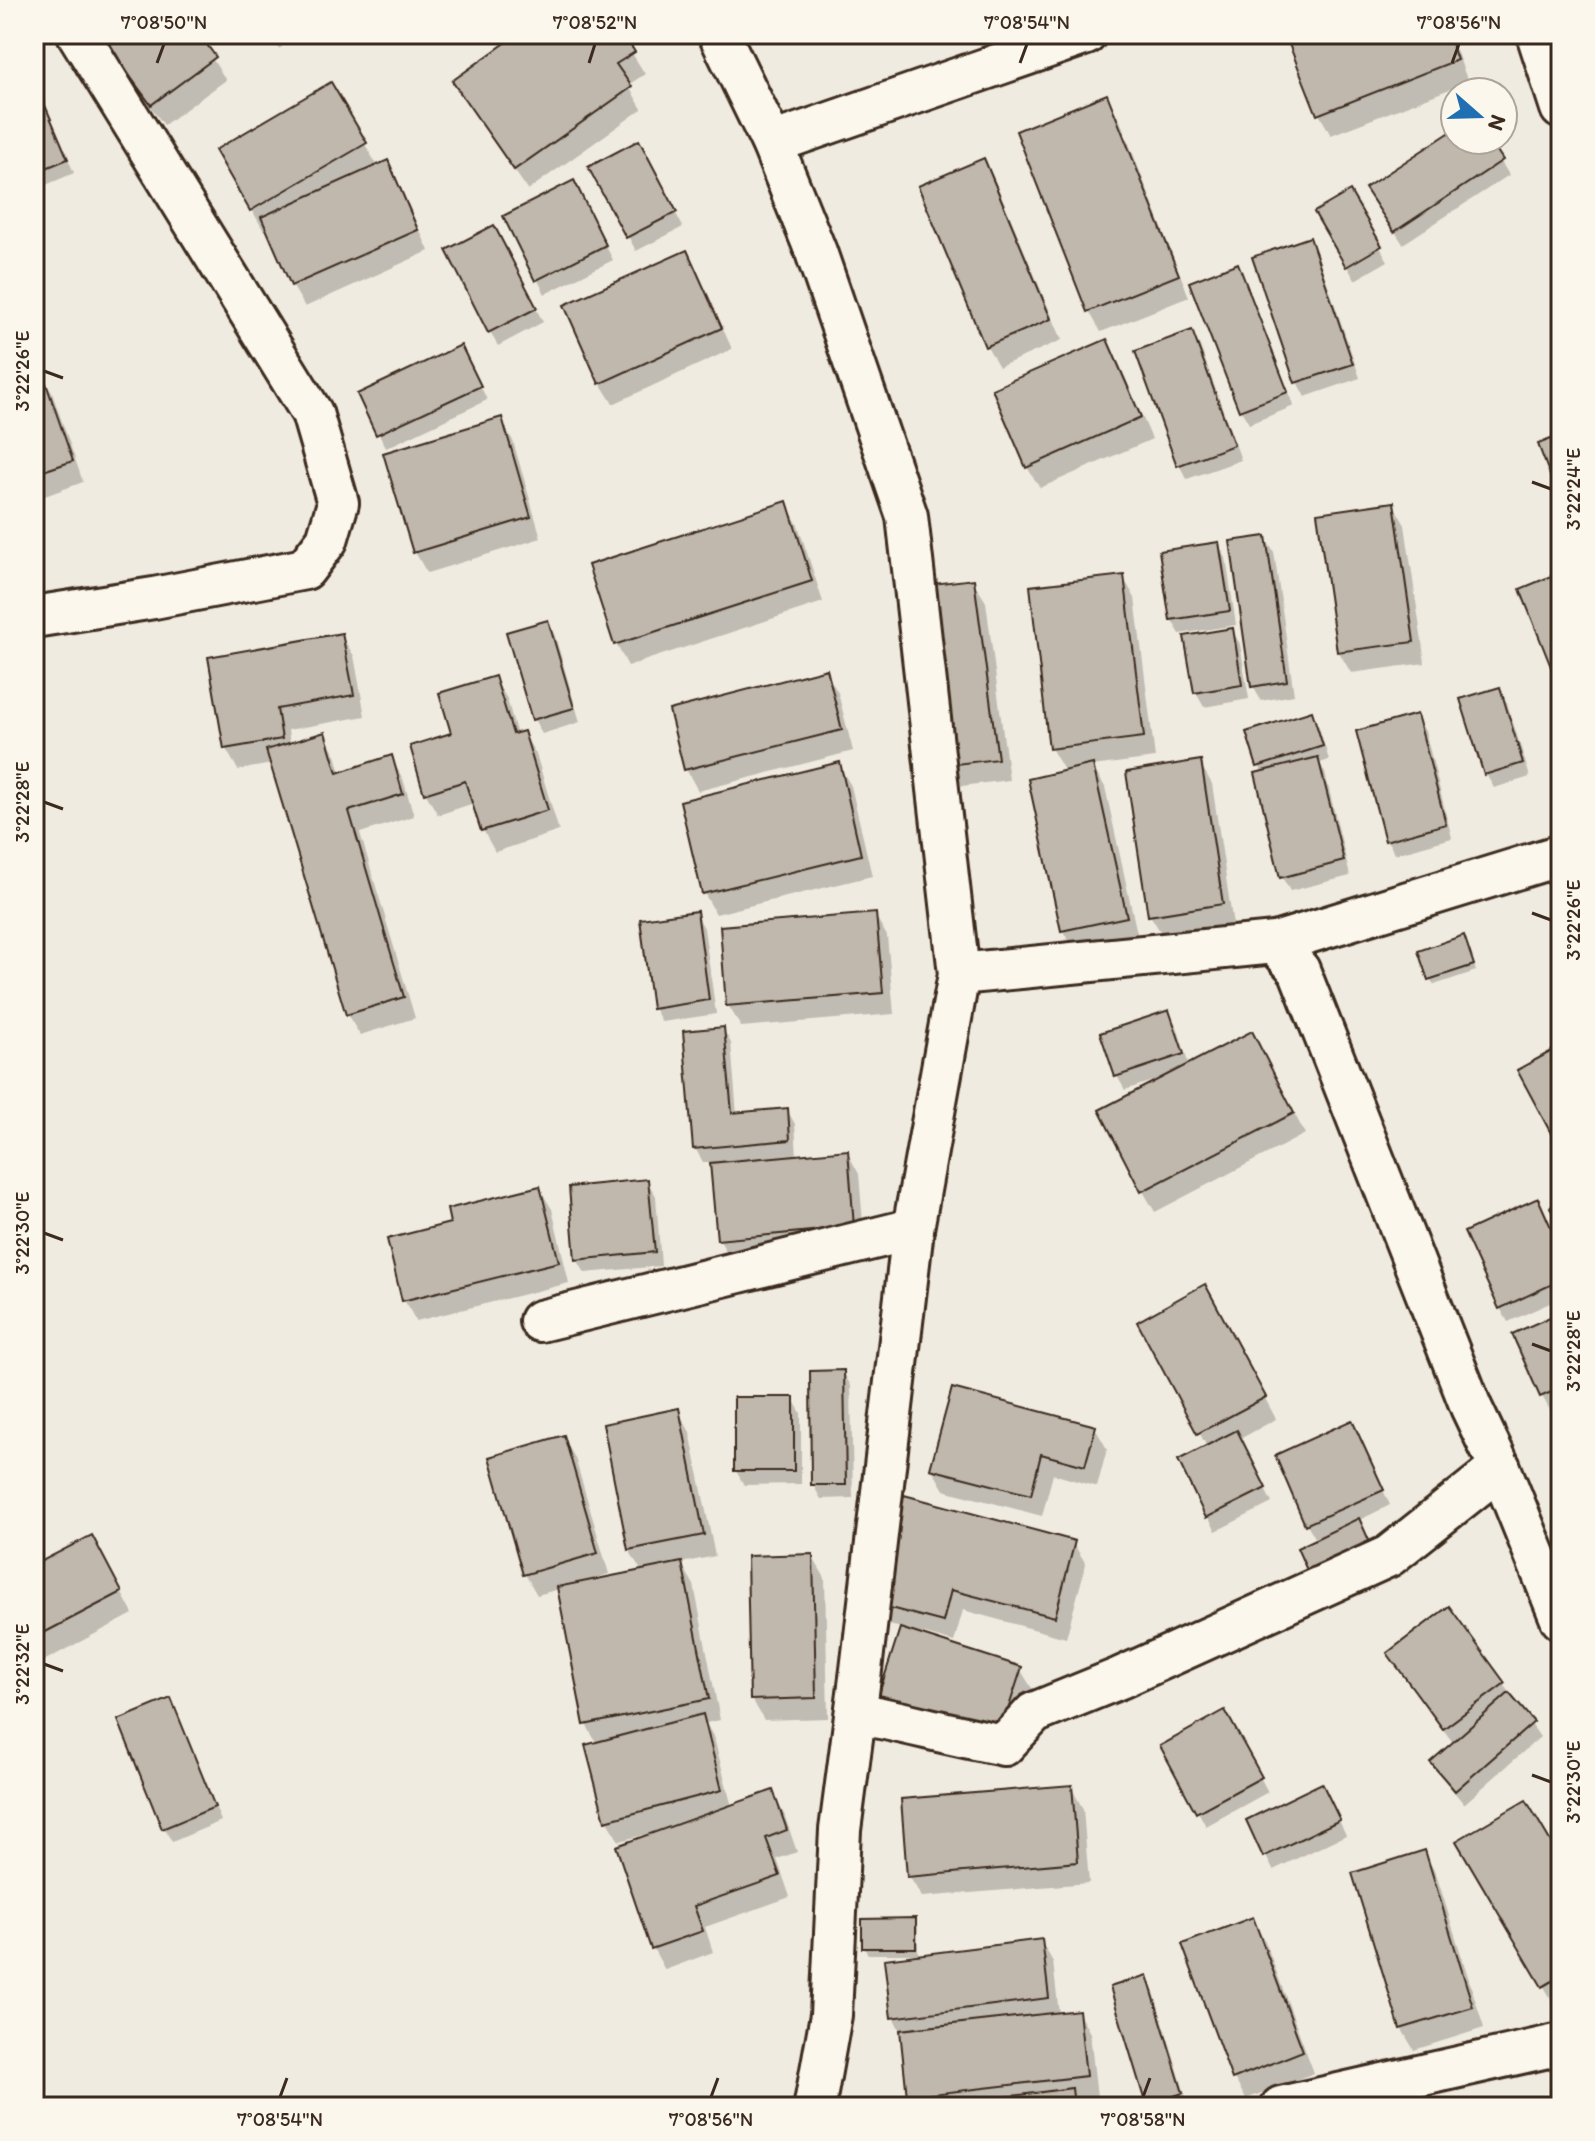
<svg xmlns="http://www.w3.org/2000/svg" width="1595" height="2141" viewBox="0 0 1595 2141" font-family="Itim,sans-serif">
<style>
.shadow{fill:#0003}
.building{fill:#c0b8ad;stroke:#3b2a1e;stroke-width:2}
.lines{fill:none;stroke-linecap:round;stroke-linejoin:round}
.minor-casing{stroke:#3b2a1e;stroke-width:46}
.minor{stroke:#fbf7ec;stroke-width:40}
.ticks{fill:none;stroke:#3b2a1e;stroke-width:3}
.neatline{fill:none;stroke:#3b2a1e;stroke-width:3}
.ticks-label{font-size:20px;text-anchor:middle;fill:#3b2a1e}
</style>
<rect width="100%" height="100%" fill="#f0ebe0"/>
<filter id="ink" filterUnits="userSpaceOnUse"><feTurbulence type="fractalNoise" baseFrequency=".0125" numOctaves="2"/><feDisplacementMap in="SourceGraphic" scale="16" xChannelSelector="R" yChannelSelector="G"/><feConvolveMatrix kernelMatrix="1 2 1 2 8 2 1 2 1" color-interpolation-filters="sRGB"/></filter>
<g filter="url(#ink)">
<g class="shadow">
<polygon points="98,34 196,34 226,80 164,125"/>
<polygon points="267,34 297,34 279,49"/>
<polygon points="522,34 620,34 645,74 628,85 642,109 528,190 467,102"/>
<polygon points="1288,34 1450,34 1468,82 1331,135 1319,114"/>
<polygon points="331,85 378,167 387,163 399,184 429,251 305,307 292,285 268,229 264,231 218,151"/>
<polygon points="38,92 46,106 74,173 34,190 34,93"/>
<polygon points="1106,96 1119,118 1189,297 1101,332 1089,311"/>
<polygon points="1455,131 1455,140 1488,140 1509,175 1403,244 1376,202"/>
<polygon points="646,157 683,227 636,251 591,167"/>
<polygon points="983,160 995,181 1062,340 999,367 987,346"/>
<polygon points="1349,194 1388,261 1355,280 1316,213"/>
<polygon points="581,197 613,260 545,294 505,217"/>
<polygon points="1309,239 1317,253 1360,378 1305,397 1297,382 1254,258"/>
<polygon points="501,241 543,322 498,346 490,332"/>
<polygon points="686,252 698,273 732,349 613,404 600,383"/>
<polygon points="1237,266 1245,280 1294,406 1249,424 1241,410"/>
<polygon points="1191,332 1200,346 1241,460 1187,479 1179,465"/>
<polygon points="1106,342 1119,363 1152,439 1040,488 1027,467"/>
<polygon points="469,361 487,400 386,448 360,395"/>
<polygon points="40,372 52,393 83,482 34,500 34,374"/>
<polygon points="501,420 513,441 541,538 427,573 415,552"/>
<polygon points="786,503 798,525 823,602 628,666 616,644"/>
<polygon points="1393,504 1405,525 1425,663 1351,673 1339,652"/>
<polygon points="1265,538 1274,552 1294,695 1261,701 1253,686"/>
<polygon points="1218,544 1226,558 1236,625 1180,634 1172,620"/>
<polygon points="1123,577 1135,598 1155,758 1092,766 1105,787 1138,938 1075,952 1063,931 1030,780 1065,772 1051,748"/>
<polygon points="973,581 986,602 1009,780 962,786 950,765"/>
<polygon points="547,622 555,636 580,722 542,734 534,719 508,634"/>
<polygon points="1232,630 1240,644 1249,699 1204,707 1196,693"/>
<polygon points="341,635 354,656 365,716 288,730 290,745 324,734 336,755 341,773 391,758 403,779 414,816 360,833 415,1018 360,1035 347,1014 272,764 238,770 226,749"/>
<polygon points="826,672 838,693 853,751 698,791 686,769"/>
<polygon points="494,678 507,699 517,735 523,733 536,754 559,831 495,852 483,830 474,803 438,815 426,794 413,747 454,734"/>
<polygon points="1499,689 1507,703 1530,777 1494,788 1486,774"/>
<polygon points="1311,713 1319,727 1329,760 1320,763 1325,773 1350,876 1290,891 1282,877 1263,773 1259,766"/>
<polygon points="1416,717 1425,731 1452,838 1395,854 1387,840"/>
<polygon points="1200,763 1212,784 1233,925 1163,936 1150,915"/>
<polygon points="839,765 851,786 872,876 716,914 704,893"/>
<polygon points="696,914 704,928 716,1014 662,1022 654,1008"/>
<polygon points="875,915 887,936 894,1014 741,1027 728,1005"/>
<polygon points="1467,943 1476,971 1434,985 1430,979"/>
<polygon points="1168,1012 1177,1026 1189,1066 1264,1055 1305,1134 1155,1212 1143,1191 1162,1080 1161,1078 1125,1090 1117,1076"/>
<polygon points="723,1029 731,1043 737,1115 787,1110 795,1124 797,1157 847,1152 859,1174 865,1248 731,1260 719,1239 712,1162 703,1162 695,1148"/>
<polygon points="647,1181 656,1196 661,1266 585,1273 577,1259"/>
<polygon points="539,1188 552,1209 569,1283 416,1321 404,1300 452,1225"/>
<polygon points="1545,1215 1561,1250 1561,1298 1508,1322 1500,1308"/>
<polygon points="1217,1308 1276,1419 1240,1439 1272,1503 1216,1531 1208,1517 1207,1447 1140,1322"/>
<polygon points="1561,1314 1561,1414 1554,1417 1542,1396"/>
<polygon points="843,1372 851,1386 853,1498 821,1499 813,1485"/>
<polygon points="793,1399 801,1413 801,1484 744,1485 736,1471"/>
<polygon points="678,1411 690,1432 715,1556 681,1563 694,1585 720,1720 706,1723 714,1738 732,1807 772,1793 784,1814 797,1852 777,1859 790,1897 705,1927 713,1952 665,1970 653,1948 618,1847 644,1838 643,1835 619,1841 606,1820 597,1744 586,1724 559,1589 537,1595 525,1574 563,1437 575,1458 609,1574 593,1579 593,1582 642,1572 629,1550"/>
<polygon points="1352,1423 1390,1505 1317,1541 1307,1524"/>
<polygon points="1095,1428 1107,1449 1097,1487 1053,1474 1042,1516 944,1490 932,1469"/>
<polygon points="1073,1543 1086,1564 1066,1638 963,1610 954,1642 922,1633 921,1637 1020,1669 1033,1690 1011,1757 880,1697 902,1628 889,1625 877,1604"/>
<polygon points="812,1556 825,1578 828,1718 764,1720 752,1699"/>
<polygon points="103,1558 133,1614 34,1666 34,1567"/>
<polygon points="1389,1653 1503,1684 1540,1737 1464,1804 1441,1776 1433,1762 1454,1744 1397,1667"/>
<polygon points="170,1700 178,1714 221,1821 172,1842 164,1828"/>
<polygon points="1225,1712 1268,1792 1206,1826 1163,1747"/>
<polygon points="1071,1787 1083,1809 1089,1883 922,1897 909,1876"/>
<polygon points="1329,1800 1346,1835 1273,1870 1248,1821"/>
<polygon points="1459,1842 1561,1863 1561,2004 1556,2007"/>
<polygon points="1424,1852 1436,1874 1484,2028 1414,2050 1401,2028"/>
<polygon points="914,1920 918,1927 918,1956 1041,1941 1053,1962 1059,2014 1078,2012 1090,2033 1097,2097 1076,2100 1080,2107 915,2107 909,2096 902,2034 893,2017 916,1954 868,1954 864,1948"/>
<polygon points="1252,1920 1265,1941 1314,2073 1246,2099 1234,2078"/>
<polygon points="1146,1978 1154,1992 1189,2107 1150,2107 1148,2104"/>
</g>
<g class="building">
<polygon points="99,34 199,34 216,57 151,105"/>
<polygon points="518,34 623,34 635,52 616,64 632,87 514,170 452,81"/>
<polygon points="1285,34 1448,34 1457,60 1317,115"/>
<polygon points="331,82 367,143 250,211 215,150"/>
<polygon points="38,89 68,159 34,173 34,91"/>
<polygon points="1107,94 1179,275 1087,312 1016,131"/>
<polygon points="1455,129 1455,140 1490,140 1503,160 1394,232 1365,188"/>
<polygon points="639,140 677,212 626,238 588,167"/>
<polygon points="984,158 1051,319 985,347 918,186"/>
<polygon points="388,160 418,230 291,286 261,217"/>
<polygon points="574,180 606,245 535,281 503,216"/>
<polygon points="1350,191 1382,246 1346,267 1314,212"/>
<polygon points="494,225 537,308 488,333 446,250"/>
<polygon points="1310,237 1353,364 1295,383 1252,257"/>
<polygon points="687,250 722,328 599,384 564,305"/>
<polygon points="1238,263 1288,392 1239,411 1189,282"/>
<polygon points="1192,330 1234,445 1177,466 1135,351"/>
<polygon points="1107,339 1141,417 1026,468 992,389"/>
<polygon points="461,345 481,386 376,435 357,394"/>
<polygon points="41,369 73,461 34,474 34,372"/>
<polygon points="502,417 531,517 413,553 383,453"/>
<polygon points="1561,435 1561,504 1538,444"/>
<polygon points="787,501 812,581 614,645 588,565"/>
<polygon points="1394,502 1414,642 1337,652 1317,513"/>
<polygon points="1266,536 1287,681 1251,687 1230,541"/>
<polygon points="1219,542 1230,611 1170,620 1159,551"/>
<polygon points="1561,572 1561,692 1520,589"/>
<polygon points="1124,575 1144,737 1049,749 1030,586"/>
<polygon points="974,579 998,759 948,765 924,585"/>
<polygon points="548,620 574,708 532,720 506,632"/>
<polygon points="1233,628 1242,685 1194,693 1184,636"/>
<polygon points="342,633 354,695 277,709 282,739 224,749 208,657"/>
<polygon points="827,669 842,730 684,770 669,710"/>
<polygon points="495,676 513,734 524,731 548,810 481,831 465,781 424,794 410,746 451,733 439,693"/>
<polygon points="1500,687 1523,763 1484,775 1460,699"/>
<polygon points="1312,711 1323,746 1257,767 1246,732"/>
<polygon points="1417,714 1446,824 1385,841 1356,731"/>
<polygon points="325,732 337,773 392,755 403,794 349,811 404,997 346,1015 266,750"/>
<polygon points="1318,757 1344,861 1280,878 1255,773"/>
<polygon points="1201,760 1223,904 1148,916 1126,772"/>
<polygon points="840,762 861,855 702,894 680,801"/>
<polygon points="1093,764 1127,917 1061,931 1028,779"/>
<polygon points="697,911 709,1000 652,1009 640,919"/>
<polygon points="876,913 883,993 726,1006 720,926"/>
<polygon points="1464,935 1474,965 1428,980 1418,951"/>
<polygon points="1169,1010 1184,1054 1115,1077 1100,1033"/>
<polygon points="724,1027 732,1113 788,1108 790,1140 693,1149 683,1031"/>
<polygon points="1252,1031 1294,1113 1141,1192 1099,1110"/>
<polygon points="1561,1046 1561,1152 1517,1070"/>
<polygon points="848,1150 854,1227 717,1240 710,1163"/>
<polygon points="648,1179 655,1252 575,1260 569,1187"/>
<polygon points="540,1186 559,1262 402,1301 387,1239 450,1223 447,1209"/>
<polygon points="1538,1198 1561,1250 1561,1280 1499,1309 1464,1232"/>
<polygon points="1561,1202 1561,1232 1550,1207"/>
<polygon points="1205,1284 1266,1397 1197,1434 1137,1322"/>
<polygon points="1561,1312 1561,1388 1540,1397 1512,1334"/>
<polygon points="844,1370 846,1485 811,1485 810,1371"/>
<polygon points="952,1388 1096,1426 1085,1466 1041,1454 1031,1495 930,1469"/>
<rect x="734" y="1397" width="60" height="74"/>
<polygon points="679,1408 704,1535 628,1550 603,1424"/>
<polygon points="1352,1420 1384,1490 1305,1525 1275,1455"/>
<polygon points="1237,1430 1266,1488 1206,1518 1178,1460"/>
<polygon points="564,1435 598,1553 523,1575 489,1457"/>
<polygon points="904,1495 1075,1541 1055,1617 951,1590 943,1622 875,1604"/>
<polygon points="1359,1518 1372,1547 1310,1577 1297,1548"/>
<polygon points="92,1535 122,1592 34,1638 34,1565"/>
<polygon points="813,1554 816,1698 750,1700 747,1556"/>
<polygon points="682,1562 709,1699 584,1725 557,1587"/>
<polygon points="1449,1606 1505,1683 1443,1729 1387,1653"/>
<polygon points="900,1628 1022,1667 999,1737 878,1697"/>
<polygon points="1509,1693 1534,1722 1455,1791 1430,1762"/>
<polygon points="171,1698 215,1807 162,1829 118,1720"/>
<polygon points="1225,1710 1262,1777 1196,1813 1160,1746"/>
<polygon points="703,1714 722,1790 605,1821 585,1745"/>
<polygon points="1322,1783 1340,1820 1263,1857 1246,1820"/>
<polygon points="1072,1785 1078,1862 907,1877 901,1799"/>
<polygon points="773,1790 787,1830 766,1838 780,1876 694,1906 703,1931 651,1949 616,1846"/>
<polygon points="1526,1800 1561,1859 1561,1976 1542,1987 1456,1841"/>
<polygon points="1425,1850 1473,2007 1400,2029 1352,1873"/>
<polygon points="1253,1917 1303,2051 1232,2079 1182,1944"/>
<polygon points="916,1918 916,1948 862,1948 862,1919"/>
<polygon points="1042,1939 1049,1998 891,2018 884,1959"/>
<polygon points="1147,1975 1183,2093 1146,2105 1110,1987"/>
<polygon points="1079,2010 1086,2076 907,2097 900,2030"/>
<polygon points="1072,2088 1074,2107 929,2107"/>
</g>
<g class="lines">
<defs>
<g id="minor">
<polyline points="1537,34 1561,108"/>
<polyline points="772,143 1086,34"/>
<polyline points="34,617 154,598 305,569 327,540 338,503 312,413 78,34"/>
<polyline points="1275,943 1299,970 1471,1407 1500,1468 1561,1619"/>
<polyline points="959,974 1275,943 1561,855"/>
<polyline points="540,1321 913,1229 959,974 907,516 816,252 772,143 719,34"/>
<path d="M856 1713C905 1722 954 1736 1004 1745L1034 1713 1120 1678 1389 1556 1500 1468"/>
<polyline points="815,2104 831,2015 840,1830 861,1670 913,1229"/>
<polyline points="1281,2107 1561,2044"/>
</g>
</defs>
<use href="#minor" class="minor-casing"/>
<use href="#minor" class="minor"/>
</g>
</g>
<path class="ticks" d="M157 63 164 44M589 63 595 44M1020 63 1027 44M1452 63 1459 44M44 371 63 378M1532 482 1551 489M44 802 63 809M1532 913 1551 920M44 1233 63 1240M1532 1344 1551 1351M44 1664 63 1671M1532 1775 1551 1782M280 2097 287 2078M711 2097 718 2078M1143 2097 1150 2078"/>
<rect width="1595" height="2141" fill="none" stroke="#fbf7ec" stroke-width="88"/>
<g transform="translate(1479 116) rotate(110)"><circle r="38" fill="#fbf7ec" stroke="#aea59a" stroke-width="2"/>
<path d="M0-6L14 30L0 20L-14 30Z" fill="#1f6fb2"/>
<text y="-12" font-size="22" font-weight="bold" text-anchor="middle" fill="#3b2a1e">N</text>
</g>
<rect x="44" y="44" width="1507" height="2053" class="neatline"/>
<g class="ticks-label">
<text x="164" y="29">7°08'50"N</text>
<text x="595" y="29">7°08'52"N</text>
<text x="1027" y="29">7°08'54"N</text>
<text x="1459" y="29">7°08'56"N</text>
<text transform="translate(22 371) rotate(-90)" y="7">3°22'26"E</text>
<text transform="translate(1573 489) rotate(-90)" y="7">3°22'24"E</text>
<text transform="translate(22 802) rotate(-90)" y="7">3°22'28"E</text>
<text transform="translate(1573 920) rotate(-90)" y="7">3°22'26"E</text>
<text transform="translate(22 1233) rotate(-90)" y="7">3°22'30"E</text>
<text transform="translate(1573 1351) rotate(-90)" y="7">3°22'28"E</text>
<text transform="translate(22 1664) rotate(-90)" y="7">3°22'32"E</text>
<text transform="translate(1573 1782) rotate(-90)" y="7">3°22'30"E</text>
<text x="280" y="2126">7°08'54"N</text>
<text x="711" y="2126">7°08'56"N</text>
<text x="1143" y="2126">7°08'58"N</text>
</g>
</svg>
